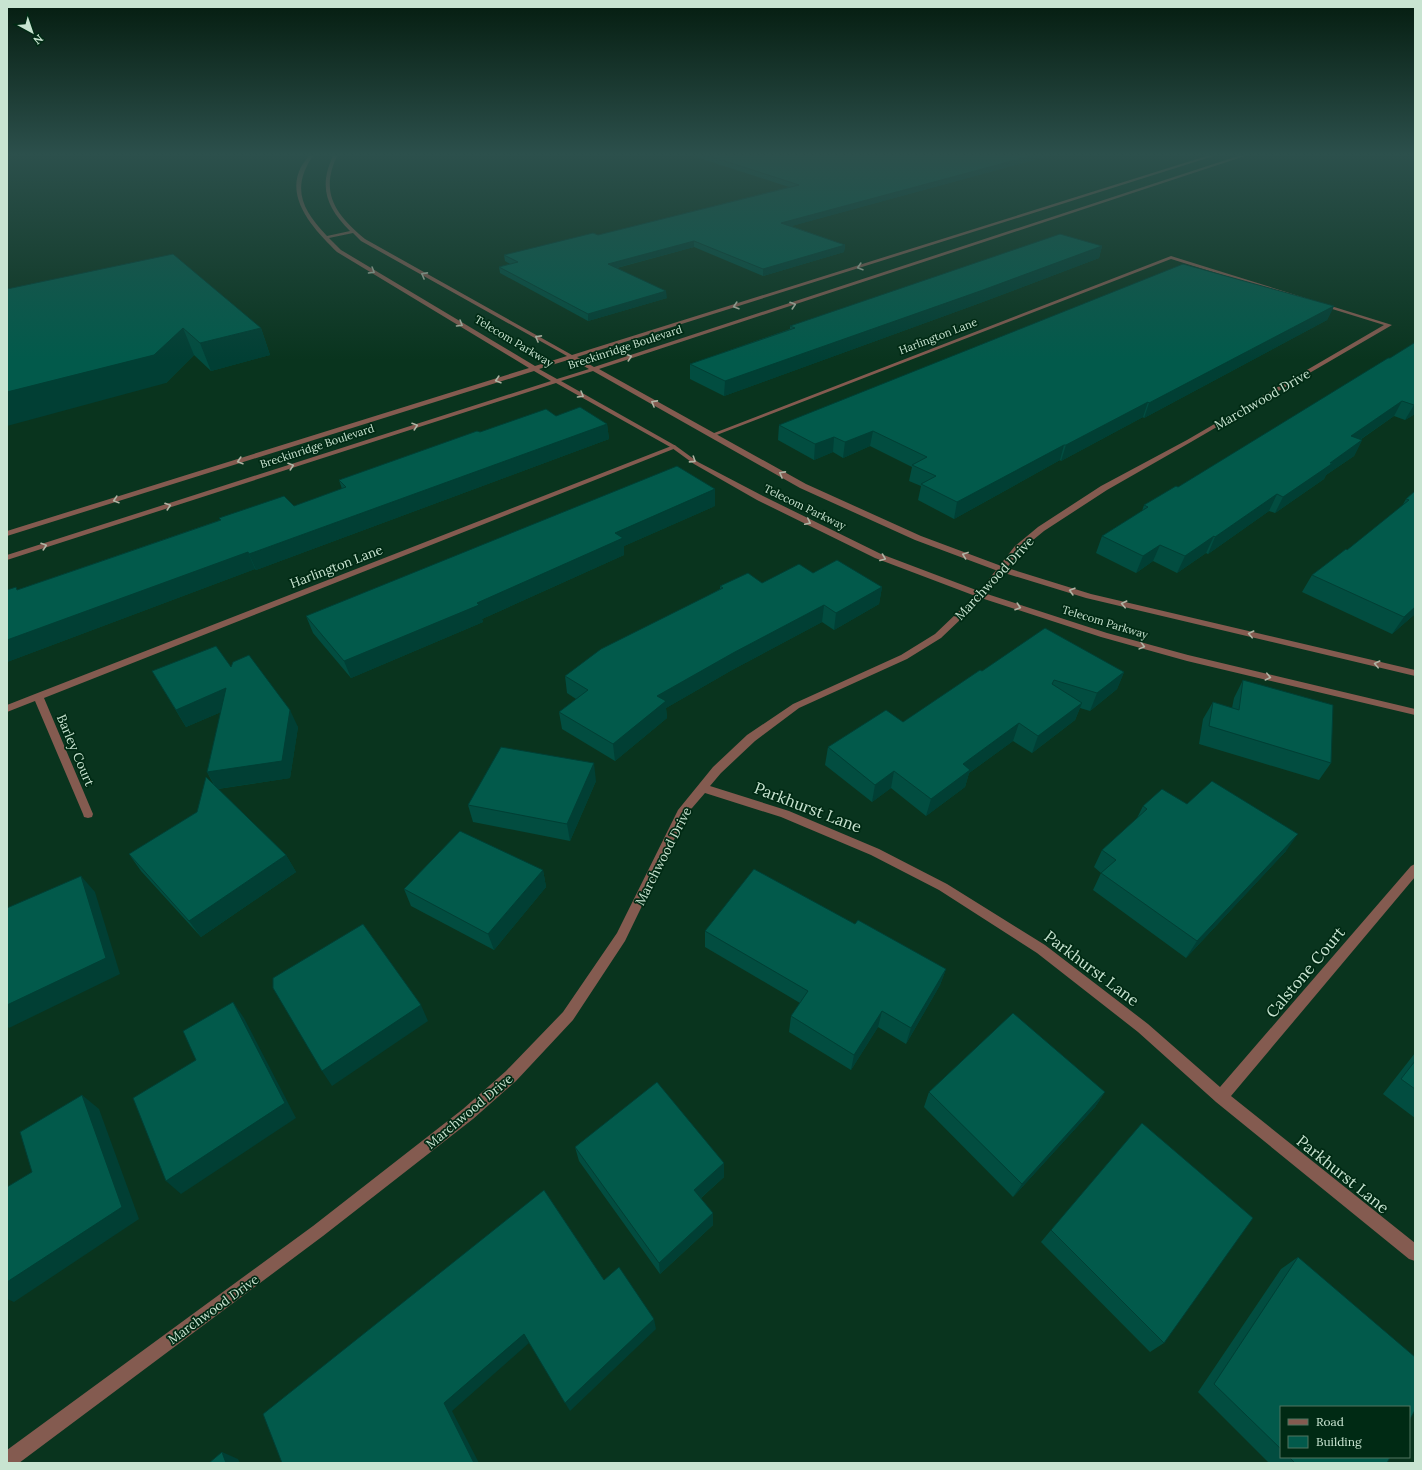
<svg xmlns="http://www.w3.org/2000/svg" width="1422" height="1470" viewBox="0 0 1422 1470" font-family="Lora,serif">
<style>
.lines{fill:none;stroke-linecap:round;stroke-linejoin:round}
.minor{fill:#845b50;fill-rule:evenodd}
.tertiary{fill:#845b50;fill-rule:evenodd}
.wall{fill:#024d40}
.shaded-wall{fill:#013f34}
.building{fill:#025a4b;stroke:#013f34}
.oneway{stroke:#b0b4a4}
.labels{text-anchor:middle;stroke-width:3.5;stroke-linejoin:round;paint-order:stroke}
.far-street-label{font-size:11px;fill:#c8e4d1;stroke:#002a14}
.street-label{font-size:13px;fill:#c8e4d1;stroke:#002a14}
.near-street-label{font-size:16px;fill:#c8e4d1;stroke:#002a14}
</style>
<rect width="100%" height="100%" fill="#09341e"/>
<g class="lines">
<g class="minor">
<polygon points="1171,256 1392,325 1191,442 1107,490 1044,531 1021,550 984,597 941,638 907,659 799,708 755,741 721,773 710,786 789,811 879,849 947,884 1045,945 1148,1024 1220,1087 1411,866 1415,864 1415,877 1231,1096 1415,1243 1415,1261 1409,1259 1216,1102 1138,1032 1037,953 939,890 871,855 781,817 705,793 686,815 625,941 573,1020 516,1081 473,1119 323,1236 19,1463 7,1463 7,1450 313,1226 463,1109 506,1071 563,1012 617,933 678,810 713,767 747,735 793,704 901,655 935,634 978,593 1015,546 1038,527 1101,486 1187,440 1384,325 1171,259 714,436 709,435"/>
<polygon points="674,445 676,446 676,448 44,698 93,814 92,817 88,818 84,817 83,814 35,701 7,712 7,705 35,694"/>
</g>
<path class="tertiary" d="M310 154H314C291 188 301 208 327 236L350 231C326 207 318 186 334 154H338C319 192 335 214 365 239L572 355 1213 154H1220L577 357 594 367 1244 154H1251L599 369 806 484 921 536 1004 567 1091 594 1415 670V676L1086 598 998 571 915 540 800 488 593 371 561 381 676 446 698 462 763 496 881 554 984 593 1107 633 1188 655 1415 709V715L1187 661 1101 637 978 597 875 558 757 500 694 464 672 448 556 383 7 560V555L551 381 534 371 7 536V531L529 368 337 252C317 232 284 200 301 167 303 163 307 159 310 154ZM353 233 361 241 567 356 535 366 341 250 329 238ZM571 359 589 369 557 379 539 369Z"/>
</g>
<g class="wall">
<polygon points="687,154 1056,154 791,226 845,245 844,252 763,276 694,247 617,268 667,298 588,321 500,273 499,267 510,264 505,261 504,255 598,235 789,187"/>
<polygon points="1102,246 1099,258 980,303 724,396 690,379 690,364 790,329 790,326"/>
<polygon points="7,289 261,328 270,355 211,371 194,355 166,383"/>
<polygon points="1334,306 1327,320 1144,418 1143,417 1061,461 1060,460 954,519 918,500 921,486 909,481 912,467 870,446 843,458 833,452 814,460 778,440 779,425"/>
<polygon points="1415,343 1415,414 1405,420 1394,416 1360,440 1362,440 1354,456 1326,475 1324,479 1275,513 1269,511 1208,554 1206,553 1177,573 1153,561 1136,573 1096,553 1102,536 1142,511 1144,505 1178,487"/>
<polygon points="556,416 607,424 609,439 256,570 255,569 7,662 7,590 17,590 220,520 219,518 294,506 342,489 339,480 480,432"/>
<polygon points="1415,491 1415,614 1392,634 1302,592 1312,575 1347,550 1402,506 1406,499"/>
<polygon points="715,506 624,546 624,555 482,619 483,622 351,678 313,633 306,616"/>
<polygon points="813,573 882,587 879,604 834,630 822,622 732,670 666,708 667,718 615,761 562,729 559,712 576,699 567,693 565,676 720,589 720,586 762,583"/>
<polygon points="231,667 298,727 290,778 218,789 286,855 296,872 201,937 141,871 129,854 197,812 215,787 207,772 221,712 186,727 152,671"/>
<polygon points="982,671 1124,672 1117,689 1090,711 1080,708 1075,720 1032,753 1013,741 969,773 965,787 926,816 891,788 872,802 825,765 828,747 903,722"/>
<polygon points="1243,680 1331,763 1319,780 1199,744 1203,719 1213,702 1232,708 1234,698"/>
<polygon points="596,781 570,841 473,822 468,805"/>
<polygon points="1187,804 1286,851 1186,958 1093,890 1101,873 1094,867 1102,850 1136,820 1143,806"/>
<polygon points="543,870 546,887 494,950 411,906 404,889"/>
<polygon points="855,924 946,969 940,985 906,1044 878,1027 851,1070 789,1032 791,1016 800,1003 705,947 705,931"/>
<polygon points="1415,1053 1415,1118 1383,1094"/>
<polygon points="929,1092 1105,1092 1095,1107 1013,1197 924,1107"/>
<polygon points="575,1147 724,1177 701,1198 713,1225 660,1274 579,1161"/>
<polygon points="1051,1230 1164,1343 1150,1352 1041,1242"/>
<polygon points="1298,1257 1281,1407 1281,1457 1390,1457 1387,1463 1269,1463 1198,1392 1281,1269"/>
</g>
<g class="shaded-wall">
<polygon points="1038,154 1056,154 781,229 781,223"/>
<polygon points="694,241 694,247 608,270 608,264"/>
<polygon points="845,245 844,252 763,276 763,269"/>
<polygon points="1102,246 1099,258 980,303 724,396 725,381"/>
<polygon points="666,291 667,298 588,321 588,314"/>
<polygon points="1334,306 1327,320 1144,418 1149,403"/>
<polygon points="183,328 194,355 166,383 7,426 7,392"/>
<polygon points="261,328 270,355 211,371 200,343"/>
<polygon points="1402,401 1394,416 1342,452 1351,436"/>
<polygon points="1148,402 1143,417 1061,461 1066,445"/>
<polygon points="1415,404 1415,414 1405,420 1414,405"/>
<polygon points="607,424 609,439 256,570 249,554"/>
<polygon points="873,431 870,446 843,458 845,442"/>
<polygon points="834,437 833,452 814,460 815,444"/>
<polygon points="1362,440 1354,456 1326,475 1324,479 1275,513 1283,497 1330,463"/>
<polygon points="1064,445 1060,460 954,519 957,502"/>
<polygon points="715,489 715,506 624,546 624,555 482,619 483,622 351,678 344,661 477,603 615,533"/>
<polygon points="1277,494 1269,511 1208,554 1215,537"/>
<polygon points="1214,536 1206,553 1177,573 1185,556"/>
<polygon points="1160,545 1153,561 1136,573 1143,556"/>
<polygon points="248,552 255,569 7,662 7,640"/>
<polygon points="882,587 879,604 834,630 836,613"/>
<polygon points="824,605 822,622 732,670 666,708 667,718 615,761 613,744 657,696 733,653"/>
<polygon points="1415,607 1415,614 1392,634 1404,617"/>
<polygon points="1124,672 1117,689 1090,711 1097,693"/>
<polygon points="226,688 235,706 186,727 176,710"/>
<polygon points="1082,703 1075,720 1032,753 1038,736"/>
<polygon points="290,710 298,727 290,778 217,789 207,772"/>
<polygon points="1019,723 1013,741 969,773 965,787 926,816 931,799 963,764"/>
<polygon points="594,763 596,781 570,841 567,824"/>
<polygon points="894,771 891,788 872,802 875,785"/>
<polygon points="1298,834 1286,851 1186,958 1197,941"/>
<polygon points="286,855 296,872 201,937 189,921"/>
<polygon points="543,870 546,887 494,950 488,934"/>
<polygon points="81,876 95,892 120,974 9,1028 7,1026 7,1005"/>
<polygon points="946,969 940,985 906,1044 911,1028"/>
<polygon points="233,1002 244,1018 296,1118 181,1194 166,1181"/>
<polygon points="421,1005 428,1021 332,1086 322,1071"/>
<polygon points="882,1011 878,1027 851,1070 854,1055"/>
<polygon points="1105,1092 1095,1107 1013,1197 1022,1184"/>
<polygon points="82,1095 99,1109 139,1219 14,1302 7,1299 7,1282"/>
<polygon points="724,1163 724,1177 695,1203 694,1190"/>
<polygon points="713,1213 713,1225 660,1274 659,1263"/>
<polygon points="654,1319 656,1329 570,1411 565,1403"/>
<polygon points="524,1334 529,1343 452,1411 479,1463 474,1463 444,1403"/>
<polygon points="222,1452 238,1459 240,1463 226,1463"/>
</g>
<g class="building">
<polygon points="703,154 1038,154 781,223 845,245 763,269 694,241 608,264 666,291 588,314 499,267 518,262 504,255 593,233 598,235 799,185"/>
<polygon points="1060,234 1102,246 983,290 725,381 690,364 795,328 790,326"/>
<polygon points="173,254 261,328 200,343 183,328 154,355 7,392 7,289"/>
<polygon points="1183,264 1334,306 1149,403 1148,402 1066,445 1064,445 957,502 921,484 936,476 912,465 927,457 873,431 845,442 834,437 815,444 779,425"/>
<polygon points="1414,343 1415,343 1415,404 1414,405 1402,401 1351,436 1362,440 1330,463 1333,463 1283,497 1277,494 1215,537 1214,536 1185,556 1160,545 1143,556 1102,536 1148,507 1144,505 1176,486 1178,487 1388,358 1390,358"/>
<polygon points="580,407 607,424 249,554 248,552 7,640 7,590 16,587 17,590 99,562 221,520 219,518 284,496 294,506 346,487 339,480 477,431 480,432 546,409 556,416"/>
<polygon points="677,466 715,489 615,533 623,538 477,603 479,605 344,661 306,616"/>
<polygon points="1415,491 1415,607 1404,617 1312,575 1346,549 1347,550 1409,500 1406,499"/>
<polygon points="837,560 882,587 836,613 824,605 733,653 657,696 666,701 613,744 559,712 588,690 565,676 601,649 723,588 720,586 748,573 762,583 799,564 813,573"/>
<polygon points="1045,628 1124,672 1097,693 1054,680 1052,684 1082,703 1038,736 1019,723 963,764 970,770 931,799 894,771 875,785 828,747 886,710 903,722 980,670 982,671"/>
<polygon points="216,646 231,667 233,662 249,655 290,710 282,761 207,772 226,688 176,710 152,671"/>
<polygon points="1243,680 1333,705 1331,763 1209,726 1213,702 1239,710"/>
<polygon points="501,747 594,763 567,824 468,805"/>
<polygon points="206,777 286,855 189,921 129,854 197,812"/>
<polygon points="1212,781 1298,834 1197,941 1101,873 1116,860 1102,850 1147,809 1143,806 1162,789 1187,804"/>
<polygon points="460,831 543,870 488,934 404,889"/>
<polygon points="754,869 855,924 858,920 946,969 911,1028 882,1011 854,1055 791,1016 808,991 705,931"/>
<polygon points="81,876 106,958 7,1005 7,908"/>
<polygon points="363,924 421,1005 322,1071 273,988 273,978"/>
<polygon points="233,1002 285,1103 166,1181 133,1098 196,1060 183,1031"/>
<polygon points="1013,1013 1105,1092 1022,1184 929,1092"/>
<polygon points="1415,1061 1415,1089 1401,1079"/>
<polygon points="657,1082 724,1163 694,1190 713,1213 659,1263 575,1147"/>
<polygon points="82,1095 122,1207 7,1282 7,1187 32,1172 20,1132"/>
<polygon points="1142,1123 1253,1218 1164,1343 1051,1230"/>
<polygon points="544,1190 604,1280 619,1267 654,1319 565,1403 524,1334 444,1403 474,1463 282,1463 263,1414"/>
<polygon points="1298,1257 1415,1357 1415,1410 1409,1421 1409,1407 1281,1407 1281,1449 1214,1384"/>
<polygon points="222,1452 226,1463 209,1463"/>
<polygon points="1289,1457 1390,1457 1387,1463 1295,1463"/>
</g>
<defs><path id="oneway-chevron" d="M-2-3.5L2.5 0L-2 3.5" fill="none" stroke-width="1.6" stroke-linecap="round" stroke-linejoin="round"/></defs>
<g class="oneway">
<use href="#oneway-chevron" transform="translate(860 267) rotate(163)"/>
<use href="#oneway-chevron" transform="translate(372 271) rotate(31)"/>
<use href="#oneway-chevron" transform="translate(424 275) rotate(-151)"/>
<use href="#oneway-chevron" transform="translate(793 305) rotate(-18)"/>
<use href="#oneway-chevron" transform="translate(736 306) rotate(163)"/>
<use href="#oneway-chevron" transform="translate(460 324) rotate(31)"/>
<use href="#oneway-chevron" transform="translate(538 338) rotate(-151)"/>
<use href="#oneway-chevron" transform="translate(629 357) rotate(-18)"/>
<use href="#oneway-chevron" transform="translate(498 380) rotate(163)"/>
<use href="#oneway-chevron" transform="translate(581 395) rotate(30)"/>
<use href="#oneway-chevron" transform="translate(654 403) rotate(-151)"/>
<use href="#oneway-chevron" transform="translate(415 426) rotate(-18)"/>
<use href="#oneway-chevron" transform="translate(693 460) rotate(33)"/>
<use href="#oneway-chevron" transform="translate(240 461) rotate(163)"/>
<use href="#oneway-chevron" transform="translate(291 466) rotate(-18)"/>
<use href="#oneway-chevron" transform="translate(782 474) rotate(-151)"/>
<use href="#oneway-chevron" transform="translate(116 500) rotate(163)"/>
<use href="#oneway-chevron" transform="translate(168 506) rotate(-18)"/>
<use href="#oneway-chevron" transform="translate(808 522) rotate(26)"/>
<use href="#oneway-chevron" transform="translate(44 546) rotate(-18)"/>
<use href="#oneway-chevron" transform="translate(965 555) rotate(-160)"/>
<use href="#oneway-chevron" transform="translate(883 558) rotate(21)"/>
<use href="#oneway-chevron" transform="translate(1072 591) rotate(-164)"/>
<use href="#oneway-chevron" transform="translate(1124 604) rotate(-167)"/>
<use href="#oneway-chevron" transform="translate(1018 607) rotate(18)"/>
<use href="#oneway-chevron" transform="translate(1251 634) rotate(-167)"/>
<use href="#oneway-chevron" transform="translate(1142 646) rotate(15)"/>
<use href="#oneway-chevron" transform="translate(1377 664) rotate(-167)"/>
<use href="#oneway-chevron" transform="translate(1268 677) rotate(13)"/>
</g>
<linearGradient id="sky" x2="0" y2="1"><stop stop-color="#051d10"/><stop offset="0.43" stop-color="#2c504c"/><stop offset="1" stop-color="#2c504c" stop-opacity="0"/></linearGradient>
<rect width="1422" height="360" fill="url(#sky)"/>
<g class="labels">
<g class="far-street-label">
<text transform="translate(938 336) rotate(-21)" y="4">Harlington Lane</text>
<text transform="translate(514 341) rotate(31)" y="4">Telecom Parkway</text>
<text transform="translate(625 347) rotate(-18)" y="4">Breckinridge Boulevard</text>
<text transform="translate(317 446) rotate(-18)" y="4">Breckinridge Boulevard</text>
<text transform="translate(805 507) rotate(26)" y="4">Telecom Parkway</text>
<text transform="translate(1105 622) rotate(17)" y="4">Telecom Parkway</text>
</g>
<g class="street-label">
<text transform="translate(1262 399) rotate(-30)" y="5">Marchwood Drive</text>
<text transform="translate(336 566) rotate(-21)" y="5">Harlington Lane</text>
<text transform="translate(994 578) rotate(-47)" y="5">Marchwood Drive</text>
<text transform="translate(76 750) rotate(67)" y="5">Barley Court</text>
<text transform="translate(663 856) rotate(-63)" y="5">Marchwood Drive</text>
<text transform="translate(469 1111) rotate(-40)" y="5">Marchwood Drive</text>
<text transform="translate(213 1309) rotate(-36)" y="5">Marchwood Drive</text>
</g>
<g class="near-street-label">
<text transform="translate(808 807) rotate(21)" y="6">Parkhurst Lane</text>
<text transform="translate(1092 968) rotate(37)" y="6">Parkhurst Lane</text>
<text transform="translate(1305 972) rotate(-50)" y="6">Calstone Court</text>
<text transform="translate(1343 1174) rotate(39)" y="6">Parkhurst Lane</text>
</g>
</g>
<rect width="1422" height="1470" fill="none" stroke="#c8e4d1" stroke-width="16"/>
<rect x="1280" y="1406" width="130" height="52" fill="#002a14" stroke="#507460"/>
<rect x="1288" y="1419" width="20" height="6" fill="#845b50" stroke="#507460"/>
<text x="1316" y="1426" font-size="12" fill="#c8e4d1">Road</text>
<rect x="1288" y="1436" width="20" height="12" fill="#025a4b" stroke="#507460"/>
<text x="1316" y="1446" font-size="12" fill="#c8e4d1">Building</text>
<g transform="translate(32 32) rotate(140)" stroke="#002a14" stroke-width="3" paint-order="stroke">
<path d="M0-3L7 15L0 10L-7 15Z" fill="#c8e4d1"/>
<text y="-6" font-size="11" font-weight="bold" text-anchor="middle" fill="#c8e4d1">N</text>
</g>
</svg>
